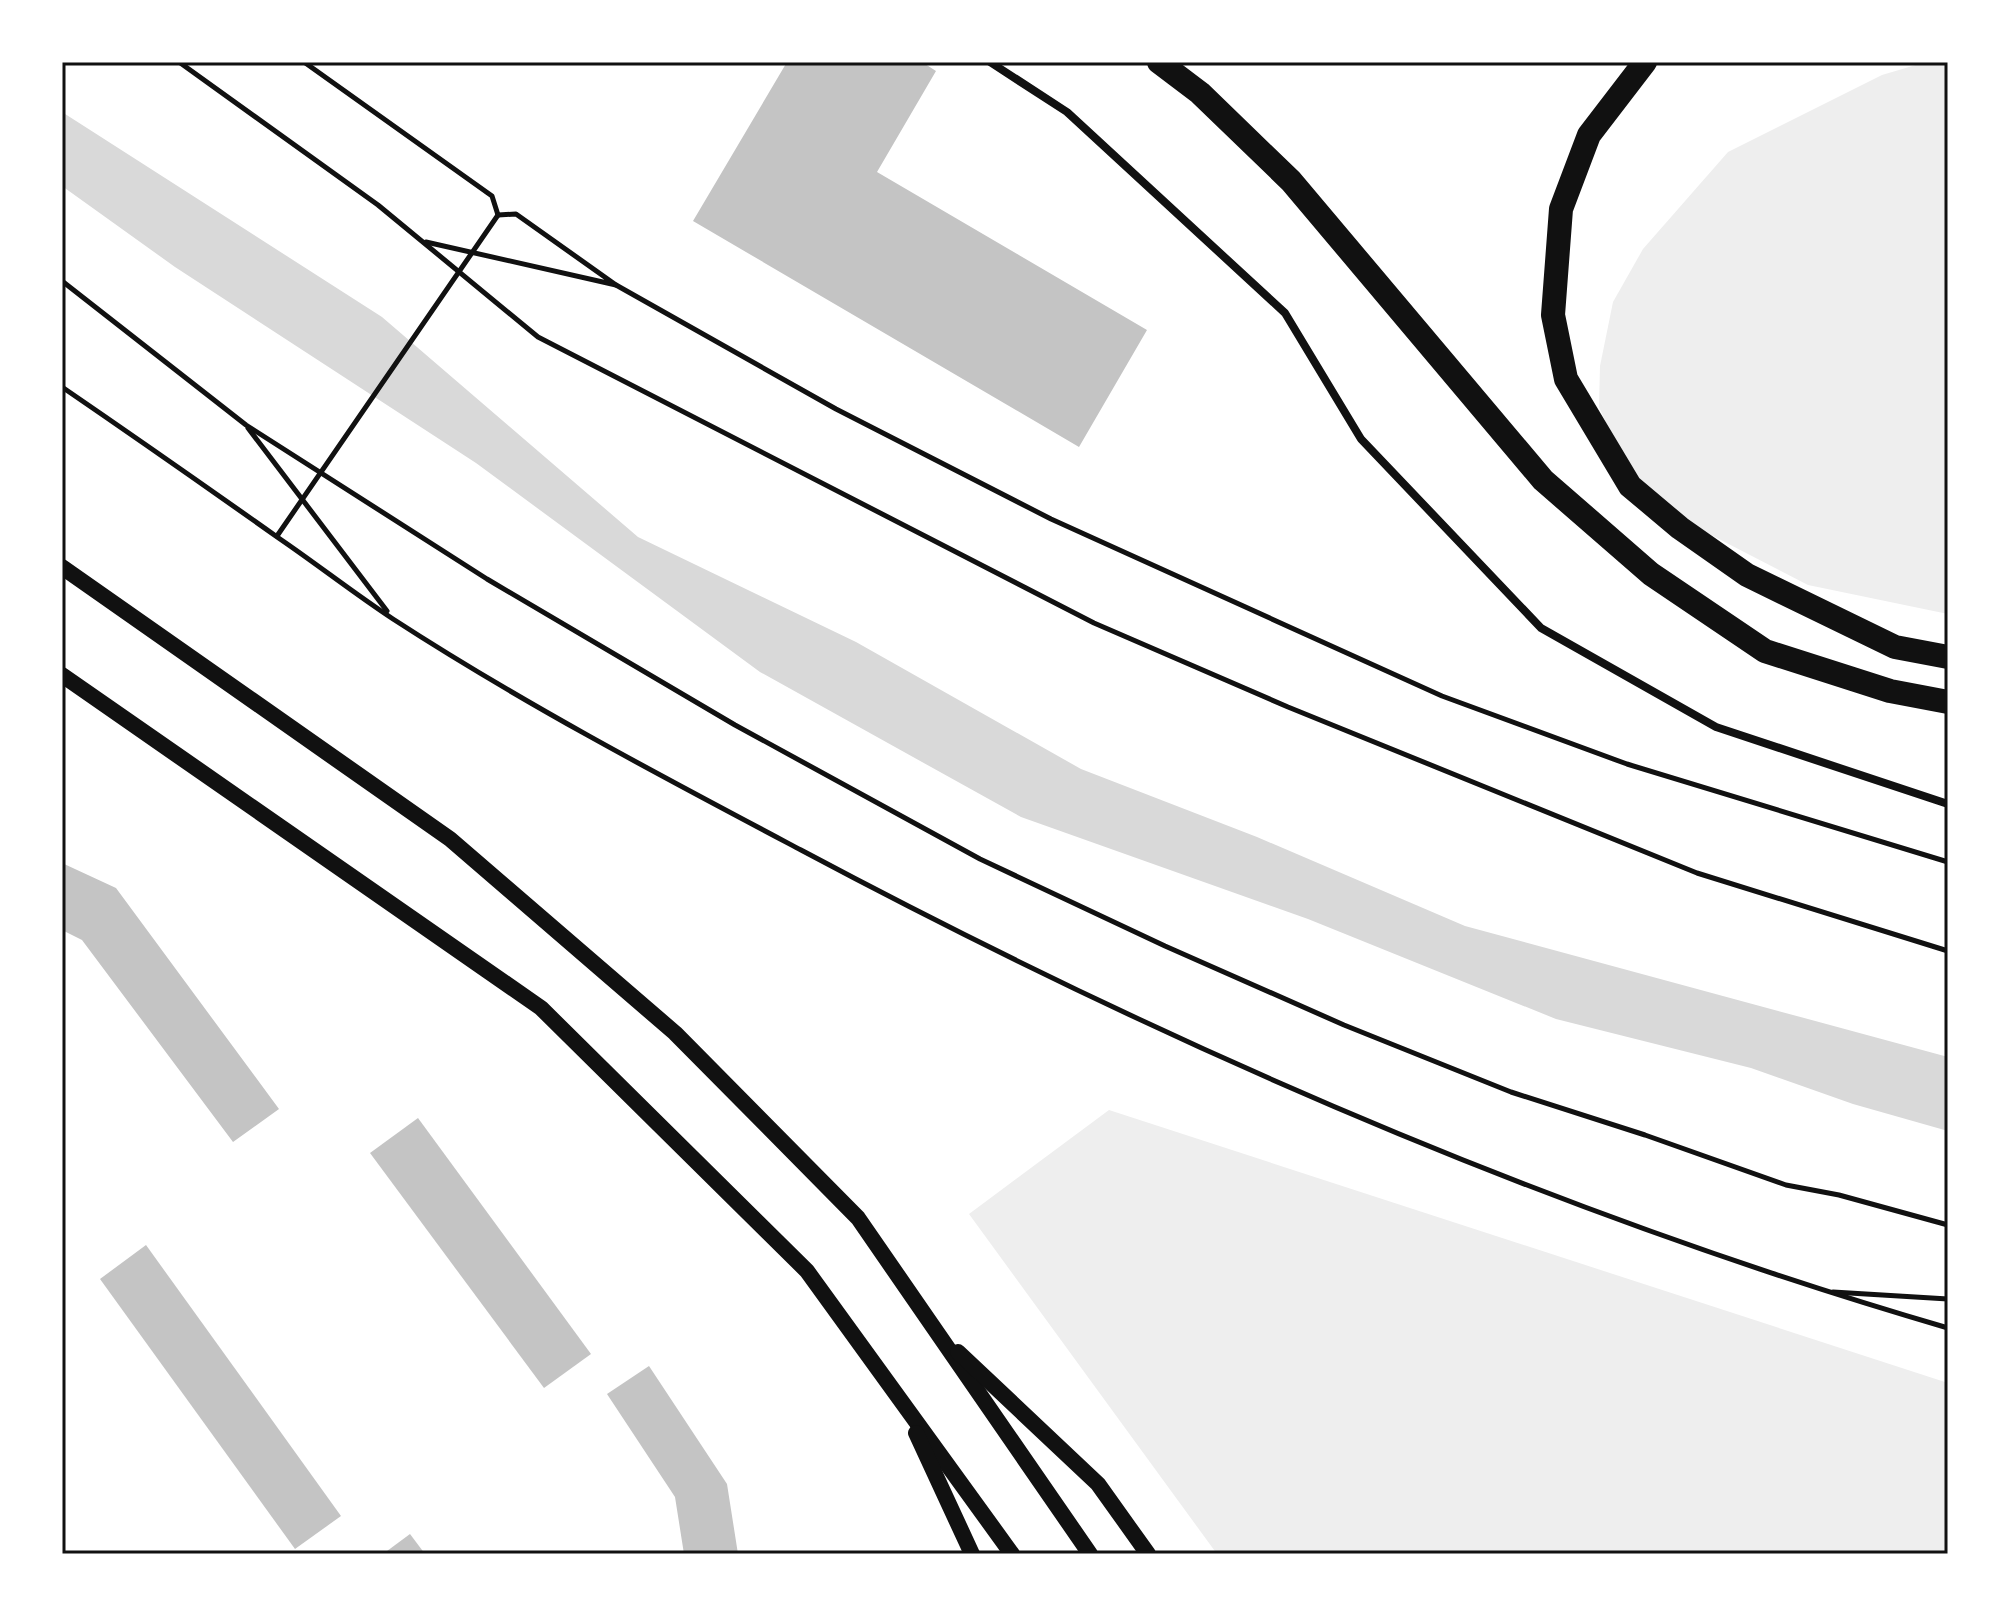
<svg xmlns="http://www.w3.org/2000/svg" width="2010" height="1616" viewBox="0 0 2010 1616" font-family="'Zilla Slab',serif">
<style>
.green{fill:#eee}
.water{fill:#d9d9d9}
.building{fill:#c4c4c4}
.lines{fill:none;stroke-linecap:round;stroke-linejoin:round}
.path{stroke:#111;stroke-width:5}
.minor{stroke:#111;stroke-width:8}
.secondary{stroke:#111;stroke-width:16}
.motorway{stroke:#111;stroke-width:24}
.neatline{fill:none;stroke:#111;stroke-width:3}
</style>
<rect width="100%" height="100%" fill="#fff"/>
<g class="green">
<polygon points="1926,62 1948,62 1948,614 1808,585 1686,522 1631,479 1599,407 1600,366 1613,302 1643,249 1728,152 1882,75"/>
<polygon points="1109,1110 1948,1383 1948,1554 1217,1554 969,1214"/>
</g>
<polygon class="water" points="62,112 382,317 638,537 856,642 1081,769 1257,837 1465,926 1948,1057 1948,1131 1853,1104 1751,1068 1556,1019 1308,919 1021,817 760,672 476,463 175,267 62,186"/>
<g class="building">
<polygon points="787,62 922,62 936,71 877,172 1147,330 1079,447 693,221"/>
<polygon points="62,863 116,888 279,1109 233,1142 82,940 62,930"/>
<polygon points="418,1118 591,1354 544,1388 370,1153"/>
<polygon points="146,1245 341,1516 295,1549 100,1279"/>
<polygon points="649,1366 727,1484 738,1554 684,1554 675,1497 607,1394"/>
<polygon points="410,1534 425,1554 383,1554"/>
</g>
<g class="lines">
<g class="path">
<polyline points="179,62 378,205 538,337 1094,623 1288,707 1697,873 1948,951"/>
<polyline points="304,62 492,196 498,215"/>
<polyline points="426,242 616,285 516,214 498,215"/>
<polyline points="62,281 246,425 487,579 735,725 980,859 1165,946 1344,1025 1511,1092 1645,1135 1786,1185 1839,1195 1948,1225"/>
<polyline points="616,285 836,409 1051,519 1442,696 1627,764 1948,862"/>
<path d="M62 387C135 437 208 488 280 539 318 565 355 594 393 619 524 704 663 777 801 850 1167 1045 1549 1212 1948 1328"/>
<polyline points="248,428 387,611"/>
<polyline points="277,536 498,215"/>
<polyline points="1833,1292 1948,1299"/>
</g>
<polyline class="minor" points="990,62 1067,112 1285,313 1361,439 1541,628 1716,727 1948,804"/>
<g class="secondary">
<polyline points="62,567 450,839 675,1033 858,1218 1090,1554"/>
<polyline points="62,675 541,1008 807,1271 1012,1554"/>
<polyline points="958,1352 1098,1484 1148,1554"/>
<polyline points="916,1433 972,1554"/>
</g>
<g class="motorway">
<polyline points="1159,62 1200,93 1291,181 1543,480 1651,574 1765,651 1890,691 1948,702"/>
<polyline points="1645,62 1589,135 1561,209 1553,315 1566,379 1630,486 1680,528 1747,575 1895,647 1948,657"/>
</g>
</g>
<rect width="2010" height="1616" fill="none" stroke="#ffffff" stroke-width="128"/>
<rect x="64" y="64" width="1882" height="1488" class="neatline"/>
</svg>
